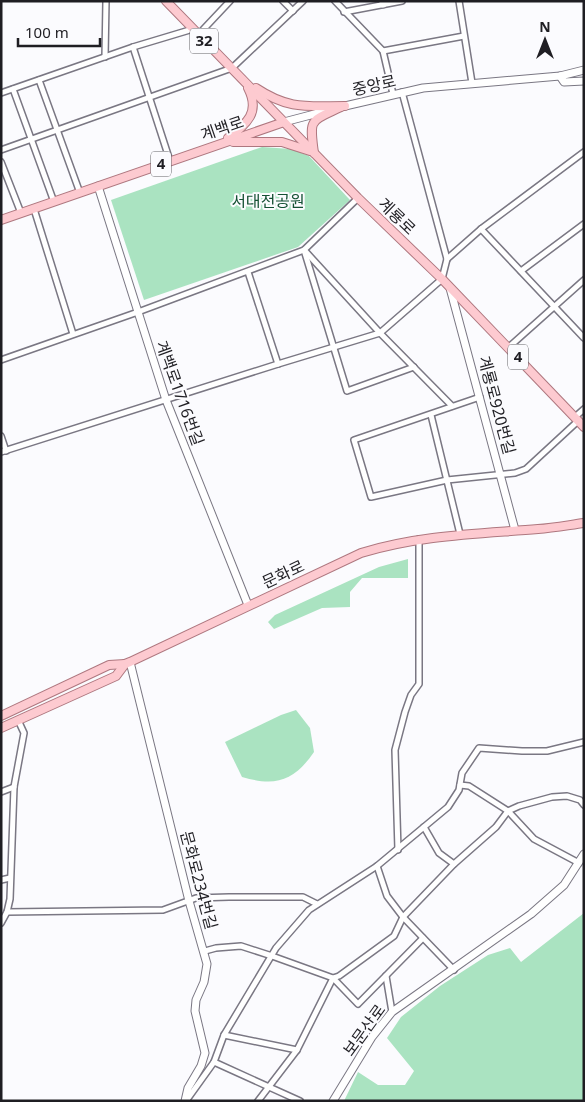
<svg xmlns="http://www.w3.org/2000/svg" width="585" height="1102" viewBox="0 0 585 1102" font-family="'Noto Sans','Noto Sans KR',sans-serif">
<style>
.green{fill:#aae3c1}
.lines{fill:none;stroke-linecap:round;stroke-linejoin:round}
.street-casing{stroke:#7a7783;stroke-width:8}
.secondary-casing{stroke:#7a7783;stroke-width:9}
.primary-casing{stroke:#ae777f;stroke-width:10}
.street{stroke:#fff;stroke-width:5}
.secondary{stroke:#fff;stroke-width:7}
.primary{stroke:#fdcad0;stroke-width:8}
.labels{text-anchor:middle;stroke-width:4;stroke-linejoin:round;paint-order:stroke}
.shield{fill:#fbfbfe;stroke:#616065;stroke-width:1}
.shield-label{font-size:15px;font-weight:bold;fill:#1f1e23}
.street-label{font-size:16px;fill:#1f1e23;stroke:#fbfbfe}
.park-label{font-size:16px;fill:#145033;stroke:#fbfbfe}
</style>
<rect width="100%" height="100%" fill="#fbfbfe"/>
<g class="green">
<polygon points="262,147 291,149 309,156 350,200 298,247 144,300 111,200"/>
<polygon points="408,559 408,578 362,578 350,592 350,607 322,608 274,629 268,622 275,615 379,567"/>
<path d="M296 710 310 728 314 752C294 781 276 787 242 777L225 742 281 715Z"/>
<polygon points="584,913 584,1101 344,1101 358,1072 378,1085 405,1085 414,1071 387,1038 401,1017 440,986 488,955 510,948 521,962"/>
</g>
<g class="lines">
<defs>
<g id="street">
<polyline points="283,1 293,11"/>
<polyline points="335,1 383,51 393,94"/>
<polyline points="459,1 472,83"/>
<polyline points="344,12 402,1"/>
<polyline points="198,35 230,1"/>
<polyline points="133,47 170,161"/>
<polyline points="383,51 464,36"/>
<polyline points="105,57 106,1"/>
<polyline points="39,80 80,193"/>
<polyline points="13,89 54,202"/>
<polyline points="402,92 447,259"/>
<polyline points="1,93 133,47 193,29"/>
<polyline points="1,150 232,68 303,1"/>
<polyline points="1,162 21,213"/>
<polyline points="34,209 73,334"/>
<polyline points="481,229 584,338"/>
<polyline points="304,250 347,391 414,367"/>
<polyline points="306,252 380,333 452,406"/>
<polyline points="521,271 584,224"/>
<polyline points="248,272 278,364"/>
<polyline points="509,347 584,280"/>
<polyline points="1,360 138,312 304,250 358,198"/>
<polyline points="480,397 354,440 371,497 447,480 515,473 526,469 578,421"/>
<polyline points="431,415 460,534"/>
<polyline points="575,417 584,409"/>
<polyline points="1,436 6,451"/>
<polyline points="1,452 278,364 380,333 442,279 447,259 481,229 584,152"/>
<polyline points="460,785 469,786 508,811 534,839 579,863"/>
<polyline points="1,792 14,787"/>
<polyline points="424,827 439,853 454,864"/>
<polyline points="398,850 395,750 405,712 411,695 419,684 419,539"/>
<polyline points="377,866 387,896 403,917 454,970"/>
<polyline points="1,880 10,878"/>
<polyline points="7,912 163,910 196,898 229,897 303,897 317,904"/>
<polyline points="1,923 7,912 10,899 14,787 24,733 18,720"/>
<polyline points="205,951 216,948 241,946 272,956 333,978 358,1004 423,938"/>
<polyline points="386,976 392,1012"/>
<polyline points="224,1035 297,1050"/>
<polyline points="214,1062 300,1101"/>
<polyline points="186,1101 214,1062 224,1035 276,948 309,910 377,866 448,807 459,790 462,773 479,748 522,751 547,751 584,742"/>
<polyline points="258,1101 297,1050 333,978 339,976 394,936 403,917 454,864 496,827 508,811 519,806 552,797 567,796 580,800 584,805"/>
</g>
<g id="secondary">
<polyline points="383,1 383,4"/>
<polyline points="560,76 564,82 584,81"/>
<polyline points="284,122 345,106 423,88 560,76 584,70"/>
<polyline points="98,186 166,400 248,605"/>
<polyline points="450,288 515,530"/>
<polyline points="130,662 189,901 207,964 204,982 196,1000 195,1011 205,1053 201,1066 188,1088 185,1101"/>
<polyline points="333,1101 372,1037 392,1012 531,914 564,885 584,854"/>
</g>
<g id="primary">
<polyline points="166,1 358,198 442,279 584,427"/>
<path d="M256 88C289 110 307 106 345 106"/>
<path d="M228 138C246 124 261 113 248 88"/>
<polyline points="233,142 282,142 310,151"/>
<path d="M314 153C309 118 310 122 341 107"/>
<polyline points="1,220 284,122"/>
<polyline points="1,716 109,665 125,664"/>
<path d="M1 728 116 676 125 664 130 662 361 553C420 535 478 534 538 529 553 528 569 525 584 523"/>
</g>
</defs>
<use href="#street" class="street-casing"/>
<use href="#secondary" class="secondary-casing"/>
<use href="#primary" class="primary-casing"/>
<use href="#street" class="street"/>
<use href="#secondary" class="secondary"/>
<use href="#primary" class="primary"/>
</g>
<g class="labels">
<g class="shield">
<rect x="190" y="28.5" width="28" height="25" rx="4"/>
<rect x="151" y="151.5" width="20" height="25" rx="4"/>
<rect x="508" y="344.5" width="20" height="25" rx="4"/>
</g>
<g class="shield-label">
<text x="204" y="46">32</text>
<text x="161" y="169">4</text>
<text x="518" y="362">4</text>
</g>
<g class="street-label">
<text transform="translate(374 85) rotate(-13)" y="6">중앙로</text>
<text transform="translate(222 128) rotate(-19)" y="6">계백로</text>
<text transform="translate(397 216) rotate(44)" y="6">계룡로</text>
<text transform="translate(180 393) rotate(70)" y="6">계백로1716번길</text>
<text transform="translate(497 405) rotate(75)" y="6">계룡로920번길</text>
<text transform="translate(283 574) rotate(-25)" y="6">문화로</text>
<text transform="translate(199 880) rotate(75)" y="6">문화로234번길</text>
<text transform="translate(364 1030) rotate(-54)" y="6">보문산로</text>
</g>
<g class="park-label">
<text x="268" y="207">서대전공원</text>
</g>
</g>
<rect width="585" height="1102" fill="none" stroke="#1f1e23" stroke-width="5"/>
<g transform="translate(545 40)" stroke="#fbfbfe" stroke-width="4" paint-order="stroke">
<path d="M0-4L9 19L0 12L-9 19Z" fill="#1f1e23"/>
<text y="-8" font-size="14" font-weight="bold" text-anchor="middle" fill="#1f1e23">N</text>
</g>
<path d="M18 38v8h82v-8" fill="none" stroke="#1f1e23" stroke-width="2.5"/>
<text x="25" y="38" font-size="15" fill="#1f1e23" stroke="#fbfbfe" stroke-width="4" paint-order="stroke">100 m</text>
</svg>
